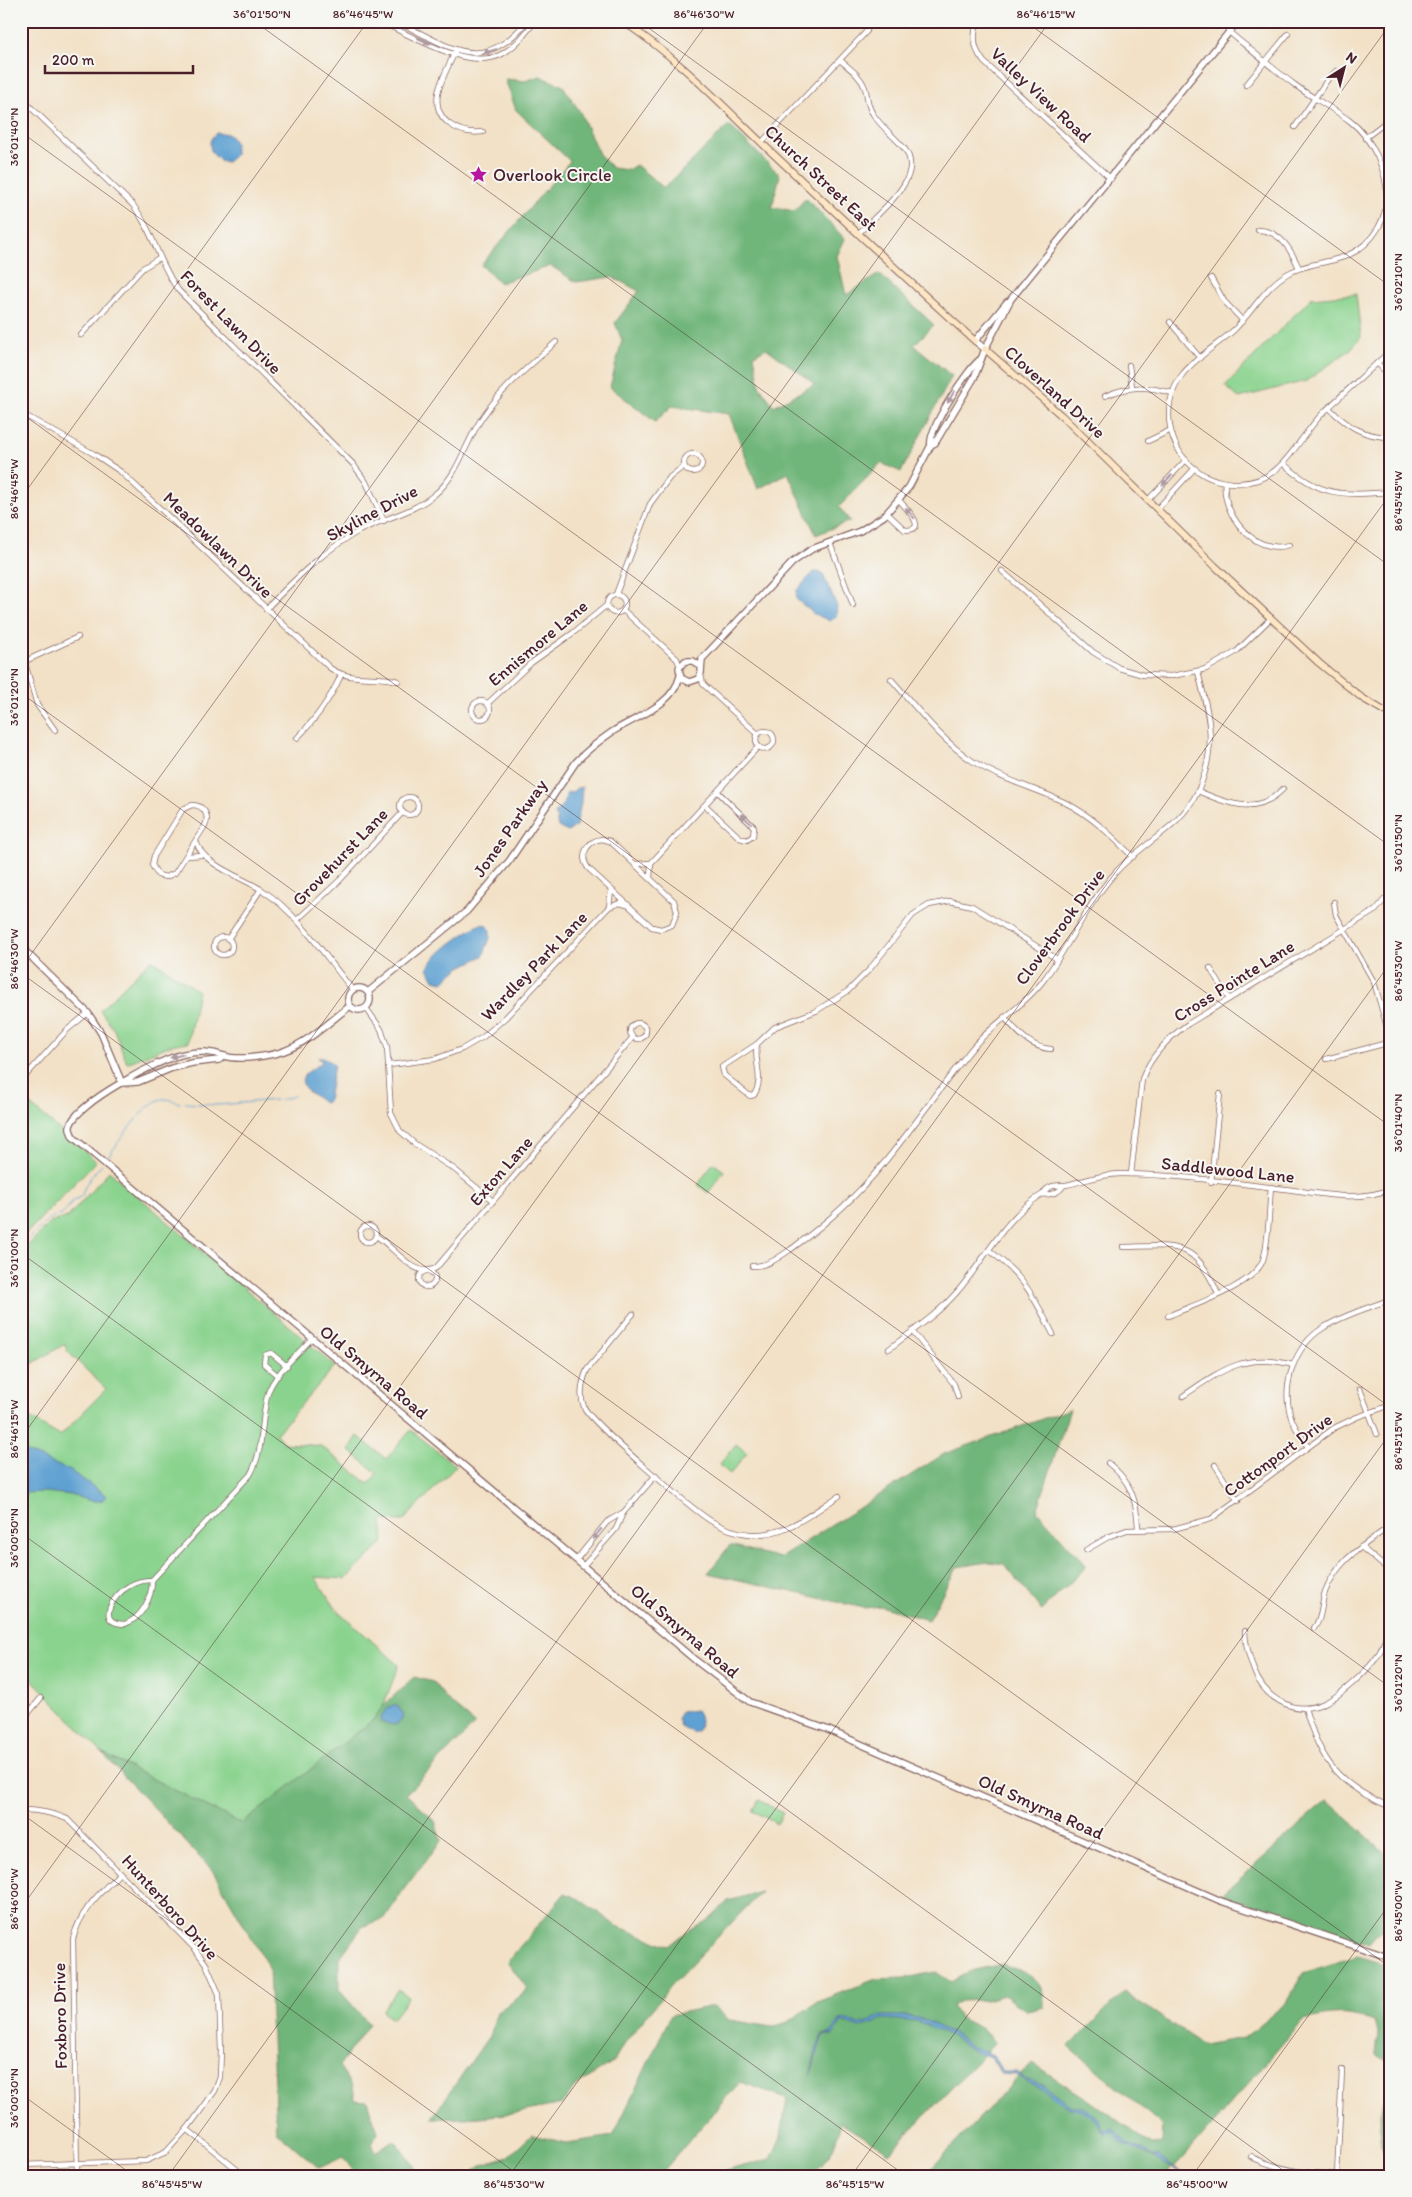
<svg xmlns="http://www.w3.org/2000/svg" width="1412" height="2197" viewBox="0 0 1412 2197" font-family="Itim,sans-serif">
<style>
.green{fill:#8ad38e;stroke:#6a795c}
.forest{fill:#6fb579;stroke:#5c6a52;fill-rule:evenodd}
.water{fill:#5fa1d2;stroke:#54607e}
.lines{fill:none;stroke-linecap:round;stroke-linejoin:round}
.stream{stroke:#5fa1d2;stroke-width:1}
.minor-casing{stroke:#856361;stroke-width:6}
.tertiary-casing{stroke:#856361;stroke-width:8}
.secondary-casing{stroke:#856361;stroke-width:8}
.minor{stroke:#fff;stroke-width:4.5}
.tertiary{stroke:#fff;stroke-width:5.5}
.secondary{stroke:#fce6c4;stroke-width:6}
.oneway{fill:#ae9aa0}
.ticks{fill:none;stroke:#4a1f2b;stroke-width:1;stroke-opacity:0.45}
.labels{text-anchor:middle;stroke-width:4;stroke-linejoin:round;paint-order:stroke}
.street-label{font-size:18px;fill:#4a1f2b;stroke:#f6f6f2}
.poi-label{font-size:18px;fill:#4a1f2b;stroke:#f6f6f2;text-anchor:start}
.neatline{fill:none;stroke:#4a1f2b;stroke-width:2}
.ticks-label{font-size:12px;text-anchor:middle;fill:#4a1f2b}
</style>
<rect width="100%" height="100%" fill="#f6f6f2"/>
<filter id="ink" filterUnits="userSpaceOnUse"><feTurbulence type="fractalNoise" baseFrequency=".02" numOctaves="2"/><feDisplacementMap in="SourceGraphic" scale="10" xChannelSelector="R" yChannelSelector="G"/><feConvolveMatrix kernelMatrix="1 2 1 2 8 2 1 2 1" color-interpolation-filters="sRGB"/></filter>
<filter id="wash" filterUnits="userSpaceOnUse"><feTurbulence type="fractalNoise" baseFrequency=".0096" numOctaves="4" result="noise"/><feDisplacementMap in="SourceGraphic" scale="20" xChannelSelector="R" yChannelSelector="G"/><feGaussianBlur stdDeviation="1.12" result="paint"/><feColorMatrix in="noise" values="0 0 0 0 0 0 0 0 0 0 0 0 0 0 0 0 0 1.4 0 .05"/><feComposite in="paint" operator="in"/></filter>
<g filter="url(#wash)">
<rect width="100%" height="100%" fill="#f2e1c6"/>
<g class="green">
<polygon points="1356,294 1361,337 1350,350 1306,381 1239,398 1225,386 1311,298"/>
<polygon points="152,959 198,991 188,1042 171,1045 127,1063 114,1030 100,1010"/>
<polygon points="21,1097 96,1161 21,1239"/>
<polygon points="713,1163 724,1171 708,1193 698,1185"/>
<polygon points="109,1171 335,1366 276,1434 284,1443 321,1446 369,1484 377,1473 349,1450 358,1436 386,1459 411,1430 456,1466 403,1521 382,1520 384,1542 346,1579 315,1577 337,1610 399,1665 383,1706 374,1719 242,1824 103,1754 21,1668 21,1413 60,1436 106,1389 67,1351 65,1344 25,1368 21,1368 21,1252 51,1222 68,1217"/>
<polygon points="736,1444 747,1453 730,1474 719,1465"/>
<polygon points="759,1800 783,1813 777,1824 753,1811"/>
<polygon points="398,1989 409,1997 392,2019 382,2011"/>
</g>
<g class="forest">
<path d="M540 76 563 86 580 112 599 154 612 168 628 170 636 165 664 188 729 125 780 175 772 207 794 211 806 198 845 239 837 256 846 295 879 274 934 325 914 345 952 376 901 472 881 463 839 507 850 521 816 535 788 473 758 489 729 414 672 406 655 422 610 387 622 340 615 323 639 291 612 277 576 282 551 266 500 283 481 265 570 161 516 110 505 79 525 81ZM766 348 812 382 814 385 774 406 760 387 754 355Z"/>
<polygon points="1070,1409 1037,1511 1087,1566 1042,1611 1004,1564 988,1562 957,1567 928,1620 880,1606 864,1608 708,1573 730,1545 780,1558 944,1454"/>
<polygon points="414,1677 433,1682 449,1702 475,1724 406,1794 435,1821 441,1841 404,1889 385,1918 362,1927 339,1959 339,1990 369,2024 339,2066 353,2087 355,2100 367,2101 378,2132 372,2143 376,2152 393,2140 405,2152 420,2176 357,2176 343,2157 319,2168 276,2131 269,1968 212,1870 103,1754 242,1824 374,1719 383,1706"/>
<polygon points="1327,1800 1391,1858 1391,1924 1379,1932 1369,1944 1222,1895"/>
<path d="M761 1892 670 1987 623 2045 614 2061 575 2087 562 2104C519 2113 476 2120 432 2118L489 2036 497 2012 521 1996 527 1988 507 1962 565 1893 579 1899 617 1926 669 1946 684 1934 708 1920 728 1901Z"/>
<path d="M1357 1956 1391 1966V2063L1376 2055 1378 2033 1375 2022C1345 2011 1333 2014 1303 2020L1181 2161 1165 2176H924L1032 2063 1089 2100 1152 2145 1162 2144 1163 2126 1069 2046 1124 1992 1203 2045 1244 2038 1287 2002 1303 1973Z"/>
<path d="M1003 1964C1027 1974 1045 1977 1044 2007L1027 2011 1004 1995 986 2000 960 2001 952 2006 960 2018 982 2029 995 2043 889 2153 841 2122C834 2149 830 2165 802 2176H694L695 2174H713L771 2159 781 2137 787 2098 740 2082 659 2176H466L483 2165 508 2157 532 2135 567 2143 613 2136 671 2015 713 2006 729 2020 772 2027 788 2022 817 2002 876 1979 904 1978 936 1972 951 1982 974 1970Z"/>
<polygon points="1391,2067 1391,2151 1383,2152 1379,2119"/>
</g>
<g class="water">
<path d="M216 133 228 134 235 142V155L227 162C216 161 207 150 211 139Z"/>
<polygon points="814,572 818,572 823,575 837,606 836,617 830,621 814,614 796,599 797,590"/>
<polygon points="582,787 581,803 576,826 568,832 558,827 555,813 564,803 567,792 571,793 577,788"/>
<path d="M481 924 487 925 490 930V938L483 956 459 968 443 982 434 980 428 968C432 955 468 930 481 924Z"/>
<polygon points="323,1057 334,1064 328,1101 324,1103 305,1089 302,1080 305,1074 321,1063 322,1061 318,1058"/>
<polygon points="21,1450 69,1470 107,1496 101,1501 91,1501 71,1495 45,1492 21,1493"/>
<path d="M396 1704 404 1715 401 1721 395 1725 380 1722C382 1713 387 1707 396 1704Z"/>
<path d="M696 1710C701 1716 701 1725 697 1732H691L680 1726 677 1719 681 1712Z"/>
<polygon points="879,2016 907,2016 922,2019 956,2035 973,2048 993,2055 1002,2072 1016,2072 1025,2079 1045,2086 1072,2107 1083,2107 1099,2119 1105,2131 1111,2128 1115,2129 1127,2144 1145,2150 1152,2157 1159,2157 1185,2176 1143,2152 1124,2145 1114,2131 1105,2133 1096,2120 1082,2110 1070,2109 1045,2090 1028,2083 1017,2075 1001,2074 991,2057 975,2052 951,2036 917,2021 881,2019 875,2023 859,2028 842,2021 833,2035 824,2035 822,2038 810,2076 817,2047 822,2035 831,2033 840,2020 846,2019 858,2025 871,2021"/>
</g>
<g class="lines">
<g class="stream">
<polyline points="280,1100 294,1096"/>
<polyline points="185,1103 218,1105 275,1100"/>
<path d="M105 1161C116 1147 146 1097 165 1099 170 1099 175 1102 180 1103"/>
<path d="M21 1246 49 1219 63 1214 73 1201 82 1196C84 1183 94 1174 102 1164"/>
<polyline points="929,2026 937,2030"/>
<polyline points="1050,2094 1063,2103"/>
<polyline points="1075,2109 1090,2116"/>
<polyline points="1104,2128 1120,2141"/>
</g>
</g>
</g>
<g filter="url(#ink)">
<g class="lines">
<defs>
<g id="minor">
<path d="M379 21C411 35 469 72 502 54 516 46 525 34 535 21"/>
<path d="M396 21C449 46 482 77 527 21"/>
<path d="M978 21C972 36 974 50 984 62L1111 179"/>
<path d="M1229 32C1251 50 1272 68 1295 85 1312 98 1333 108 1350 121 1372 138 1388 172 1387 199 1385 228 1365 252 1337 259 1320 264 1302 265 1287 274 1265 287 1253 311 1235 329 1219 344 1196 357 1182 375 1176 383 1172 393 1170 403 1166 426 1175 453 1193 467 1204 477 1219 482 1233 483 1283 486 1294 442 1323 413 1345 392 1368 372 1391 350"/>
<path d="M455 52C449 65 441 79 438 93 433 121 459 135 483 132"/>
<path d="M840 60C849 68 861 76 865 88 868 97 867 106 873 114 881 127 894 136 904 148 928 178 876 214 858 234"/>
<polyline points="1246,85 1288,34"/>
<path d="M21 98 133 205C154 232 159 265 179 291L353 464 366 482 384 521"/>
<polyline points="1295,127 1328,79 1336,71"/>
<polyline points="1365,138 1391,118"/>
<polyline points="761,143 867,31"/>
<polyline points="1383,217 1391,219"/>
<path d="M1258 230C1280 230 1291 250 1299 268"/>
<polyline points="1211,278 1224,301 1243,321"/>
<polyline points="1170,322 1200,358"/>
<polyline points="81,335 143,268 159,258"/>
<polyline points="1377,363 1391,377"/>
<polyline points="1129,365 1132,387"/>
<path d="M1105 396C1131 385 1145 386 1173 393"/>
<path d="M1329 408C1347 426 1364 437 1391 437"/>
<path d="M21 413 94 454 121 472 330 668C352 683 374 674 398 681"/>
<polyline points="1148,441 1171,430"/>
<circle cx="693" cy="463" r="9"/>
<path d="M1284 464C1322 498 1343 495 1391 492"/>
<path d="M1225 482C1221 513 1254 556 1289 545"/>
<polyline points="1148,500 1186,460"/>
<polyline points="1157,509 1194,469"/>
<path d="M887 513 905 530C930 531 905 507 899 500"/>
<polyline points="830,543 853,605"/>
<polyline points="1002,571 1093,652 1119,668 1143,675 1172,676 1206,669 1236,652 1271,618"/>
<polyline points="616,594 650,504 670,477 684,466"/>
<circle cx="616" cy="604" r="9"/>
<path d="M266 609C294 580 323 551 359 531 384 518 412 513 434 495 460 474 465 441 484 415 503 387 531 365 556 342"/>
<polyline points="623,610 677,659 680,667"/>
<polyline points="21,663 78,637"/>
<polyline points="25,663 37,705 55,730"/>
<polyline points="701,675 703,684 758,734"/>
<path d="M891 679C917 708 941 741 974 762 1002 780 1035 788 1064 802 1091 815 1112 836 1133 857"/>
<circle cx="481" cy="710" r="9"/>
<polyline points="487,704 531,663 573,633 607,605"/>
<circle cx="765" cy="740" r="9"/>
<path d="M297 738C316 719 330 700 341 675"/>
<path d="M1198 791C1228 804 1257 816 1283 789"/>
<circle cx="409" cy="806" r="9"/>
<path d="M192 805C203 805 209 814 206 824L175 873 166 877 158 875 152 865 154 856 183 809Z"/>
<polyline points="705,805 740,838 747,840 753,836 754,827 718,792"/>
<path d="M602 839 610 841 674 901 677 912 672 925 661 929 652 927 588 868C579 855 587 841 602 839Z"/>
<path d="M196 841C202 865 242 877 262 890 299 914 324 955 352 989"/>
<polyline points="187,856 202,855"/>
<polyline points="636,864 651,863"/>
<polyline points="650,878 651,863 758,747"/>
<polyline points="1334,902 1336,915 1374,982 1391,1041"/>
<polyline points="609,907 611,891"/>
<polyline points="297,920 340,880 403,812"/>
<circle cx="223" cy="946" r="9"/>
<polyline points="228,939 261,889"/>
<polyline points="1210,968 1229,999"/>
<polyline points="366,1008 381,1029 387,1047 391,1113 400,1131 415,1144 454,1169 493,1201"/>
<path d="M1004 1017C1017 1031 1030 1048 1051 1049"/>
<circle cx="638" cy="1031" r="8"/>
<path d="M757 1044C753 1061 765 1078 754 1095L750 1096 724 1075 722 1067 757 1044 775 1027 816 1011 848 991 869 970 913 915 929 905 950 901 972 906 1057 959"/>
<polyline points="1326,1059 1391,1042"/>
<polyline points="390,1065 435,1059 462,1049 483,1037 505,1018 609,907 620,903 627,905"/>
<polyline points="21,1081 67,1030 88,1013"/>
<path d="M1131 1174 1142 1079C1150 1057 1169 1037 1188 1024L1376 910 1384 900"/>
<polyline points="1211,1182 1220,1094"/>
<path d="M1063 1186C1060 1192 1050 1196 1043 1194 1048 1184 1057 1186 1066 1185 1086 1181 1099 1174 1121 1174 1174 1174 1233 1183 1285 1189 1321 1193 1356 1203 1391 1189"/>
<circle cx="368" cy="1234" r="8"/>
<path d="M376 1236C393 1245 414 1280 436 1268L633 1037"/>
<path d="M1123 1247C1175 1246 1195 1239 1218 1294"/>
<path d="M989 1250C1025 1278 1033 1295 1053 1334"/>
<path d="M752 1266C768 1267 781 1256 794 1247 827 1223 857 1196 883 1164 915 1126 942 1084 974 1046 995 1022 1024 1006 1043 981 1069 946 1086 906 1115 873 1141 843 1180 829 1198 791 1218 746 1209 716 1198 672"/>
<circle cx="427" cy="1279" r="8"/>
<path d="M633 1314 587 1370C582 1382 579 1395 584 1407 590 1422 693 1510 711 1521 723 1528 737 1533 750 1534 785 1537 812 1513 839 1496"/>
<path d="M1168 1316C1193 1305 1254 1286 1263 1260 1269 1242 1269 1208 1271 1187"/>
<polyline points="912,1331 954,1384 958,1397"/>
<path d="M889 1349C912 1331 938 1314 957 1292 986 1259 1004 1217 1043 1194"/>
<polyline points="278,1376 264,1364 265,1355 271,1353 287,1366"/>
<polyline points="1360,1389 1377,1434"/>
<path d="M1183 1396C1222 1370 1244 1352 1293 1365"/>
<path d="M1308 1447C1302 1438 1296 1429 1292 1420 1280 1387 1294 1346 1323 1328 1343 1315 1369 1308 1391 1299"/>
<path d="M1108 1463C1131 1481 1137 1500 1138 1529"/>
<polyline points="1215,1465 1238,1501"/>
<polyline points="1361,1547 1391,1572"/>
<polyline points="1086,1550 1110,1536 1127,1530 1173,1529 1211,1519 1334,1428 1357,1417 1391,1405"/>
<polyline points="576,1560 607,1522 622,1513"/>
<polyline points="583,1566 616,1529 623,1513 656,1475"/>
<path d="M152 1580C144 1580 136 1582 129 1586 114 1594 94 1624 125 1624 142 1618 152 1598 152 1580L250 1475C265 1449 260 1420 268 1393 274 1374 298 1354 311 1339"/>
<path d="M1314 1628C1322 1619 1321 1604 1325 1592 1336 1562 1361 1547 1386 1529"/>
<path d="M1245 1631C1245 1644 1249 1656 1253 1668 1263 1697 1292 1716 1322 1704 1340 1697 1366 1672 1377 1657 1384 1646 1387 1634 1391 1621"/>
<path d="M1305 1708C1320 1761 1339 1786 1391 1807"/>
<polyline points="21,1722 41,1698"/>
<path d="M21 1810C38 1810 51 1812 67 1819L195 1949 206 1964 219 1994 221 2051 220 2077 215 2091 187 2129 166 2152 146 2161 21 2165"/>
<polyline points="187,2129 245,2176"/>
<path d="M1251 2157C1278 2169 1307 2175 1336 2174"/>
<path d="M77 2176 73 1939C80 1910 100 1893 120 1873"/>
<polyline points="1337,2176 1342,2070"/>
</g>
<g id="tertiary">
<polyline points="985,349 975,341 1007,302"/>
<polyline points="931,445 935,443 974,378 985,349 1011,299 1238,21"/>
<path d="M700 666 693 661H685L679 668 681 678 689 682 698 679 701 673 702 659 793 562 812 549 860 531 884 516 909 487 931 445C927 431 968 367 981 359"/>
<polyline points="21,947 88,1013 101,1033 122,1083"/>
<circle cx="359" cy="999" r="11"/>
<path d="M368 992 467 911 510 860 576 762C587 750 599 741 612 732 635 717 673 706 680 676"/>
<path d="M350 1006C329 1022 309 1042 284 1051 270 1056 239 1061 224 1056 210 1051 199 1051 184 1054 161 1058 75 1104 70 1126 69 1130 72 1134 73 1137L695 1660 750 1702 826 1729 1221 1901 1391 1958"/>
<polyline points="122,1083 138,1082 172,1068 192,1063 219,1060 224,1056"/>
</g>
<g id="secondary">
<path d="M622 21C676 56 721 104 767 148 836 213 905 278 975 341"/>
<polyline points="21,23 22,21"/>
<polyline points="985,349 1062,416 1215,566 1319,663 1362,698 1391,715"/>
</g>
</defs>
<use href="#minor" class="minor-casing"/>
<use href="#tertiary" class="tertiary-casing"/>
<use href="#secondary" class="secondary-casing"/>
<use href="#minor" class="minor"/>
<use href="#tertiary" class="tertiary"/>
<use href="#secondary" class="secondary"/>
</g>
<defs><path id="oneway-solid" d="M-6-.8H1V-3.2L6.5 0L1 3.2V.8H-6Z" transform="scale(1.25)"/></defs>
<g class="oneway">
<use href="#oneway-solid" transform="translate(424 41) rotate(24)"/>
<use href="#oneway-solid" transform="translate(490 51) rotate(164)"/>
<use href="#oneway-solid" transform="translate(951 397) rotate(119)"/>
<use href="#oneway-solid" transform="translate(1167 480) rotate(133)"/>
<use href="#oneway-solid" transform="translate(910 513) rotate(-129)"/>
<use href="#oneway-solid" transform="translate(746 819) rotate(-137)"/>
<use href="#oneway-solid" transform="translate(177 1056) rotate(166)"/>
<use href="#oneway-solid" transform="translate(597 1534) rotate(130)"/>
</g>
</g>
<path class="ticks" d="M254 21 1391 847M639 21 1391 567M1025 21 1391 287M21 28 26 21M21 132 1391 1127M21 413 1391 1408M21 498 368 21M21 693 1391 1688M21 968 709 21M21 973 1391 1968M21 1253 1291 2176M21 1438 1050 21M21 1533 906 2176M21 1813 520 2176M21 1908 1391 23M21 2094 134 2176M168 2176 1391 493M509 2176 1391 962M851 2176 1391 1432M1192 2176 1391 1902"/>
<defs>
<symbol id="sight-bare" viewBox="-9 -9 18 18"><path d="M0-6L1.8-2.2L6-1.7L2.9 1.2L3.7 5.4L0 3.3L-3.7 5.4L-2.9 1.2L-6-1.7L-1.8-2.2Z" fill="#b5179e" stroke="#f6f6f2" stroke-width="2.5" paint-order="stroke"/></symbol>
</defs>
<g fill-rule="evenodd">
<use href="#sight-bare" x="466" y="162" width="25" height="25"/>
</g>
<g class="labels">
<g class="street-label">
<text transform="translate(1041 95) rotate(43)" y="6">Valley View Road</text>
<text transform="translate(821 178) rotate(43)" y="6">Church Street East</text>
<text transform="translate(231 322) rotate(46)" y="6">Forest Lawn Drive</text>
<text transform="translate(1055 392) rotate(42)" y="6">Cloverland Drive</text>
<text transform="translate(372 513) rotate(-28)" y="6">Skyline Drive</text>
<text transform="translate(218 545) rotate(44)" y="6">Meadowlawn Drive</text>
<text transform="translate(538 643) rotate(-40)" y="6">Ennismore Lane</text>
<text transform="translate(510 828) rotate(-55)" y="6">Jones Parkway</text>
<text transform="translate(340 857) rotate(-46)" y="6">Grovehurst Lane</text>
<text transform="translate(1060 927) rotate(-54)" y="6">Cloverbrook Drive</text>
<text transform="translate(534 966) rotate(-46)" y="6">Wardley Park Lane</text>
<text transform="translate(1234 981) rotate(-32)" y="6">Cross Pointe Lane</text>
<text transform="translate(1228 1170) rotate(6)" y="6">Saddlewood Lane</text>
<text transform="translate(501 1171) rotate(-49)" y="6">Exton Lane</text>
<text transform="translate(374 1372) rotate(40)" y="6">Old Smyrna Road</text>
<text transform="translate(1278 1455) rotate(-36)" y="6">Cottonport Drive</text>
<text transform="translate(685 1631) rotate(40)" y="6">Old Smyrna Road</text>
<text transform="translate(1041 1807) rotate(24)" y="6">Old Smyrna Road</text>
<text transform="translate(170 1907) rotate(48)" y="6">Hunterboro Drive</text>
<text transform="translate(60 2016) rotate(-91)" y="6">Foxboro Drive</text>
</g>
<g class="poi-label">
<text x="493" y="181">Overlook Circle</text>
</g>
</g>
<rect width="1412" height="2197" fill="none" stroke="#f6f6f2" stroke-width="55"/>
<g transform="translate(1344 68) rotate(36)" stroke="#f6f6f2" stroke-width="4" paint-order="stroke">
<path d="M0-4L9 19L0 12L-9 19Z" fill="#4a1f2b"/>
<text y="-8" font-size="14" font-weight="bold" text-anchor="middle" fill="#4a1f2b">N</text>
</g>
<path d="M45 65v8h148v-8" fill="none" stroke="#4a1f2b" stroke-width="2.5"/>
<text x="52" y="65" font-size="15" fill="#4a1f2b" stroke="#f6f6f2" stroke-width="4" paint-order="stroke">200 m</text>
<rect x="28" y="28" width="1356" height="2142" class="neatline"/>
<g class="ticks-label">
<text x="262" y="18">36°01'50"N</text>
<text x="363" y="18">86°46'45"W</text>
<text x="704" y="18">86°46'30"W</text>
<text x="1046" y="18">86°46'15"W</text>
<text transform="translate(14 137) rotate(-90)" y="4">36°01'40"N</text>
<text transform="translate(1398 282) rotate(-90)" y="4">36°02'10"N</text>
<text transform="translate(14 489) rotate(-90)" y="4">86°46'45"W</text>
<text transform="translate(1398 501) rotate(-90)" y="4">86°45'45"W</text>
<text transform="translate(14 697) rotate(-90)" y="4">36°01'20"N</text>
<text transform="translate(1398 843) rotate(-90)" y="4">36°01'50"N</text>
<text transform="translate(14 959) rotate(-90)" y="4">86°46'30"W</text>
<text transform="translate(1398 971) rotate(-90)" y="4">86°45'30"W</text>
<text transform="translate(1398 1123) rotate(-90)" y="4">36°01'40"N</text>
<text transform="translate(14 1258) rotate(-90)" y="4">36°01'00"N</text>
<text transform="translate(14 1429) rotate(-90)" y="4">86°46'15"W</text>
<text transform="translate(1398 1441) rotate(-90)" y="4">86°45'15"W</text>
<text transform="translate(14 1538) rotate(-90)" y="4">36°00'50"N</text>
<text transform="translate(1398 1683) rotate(-90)" y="4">36°01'20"N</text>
<text transform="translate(14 1899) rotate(-90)" y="4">86°46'00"W</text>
<text transform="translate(1398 1911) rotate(-90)" y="4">86°45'00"W</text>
<text transform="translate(14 2098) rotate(-90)" y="4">36°00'30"N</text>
<text x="172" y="2188">86°45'45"W</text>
<text x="514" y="2188">86°45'30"W</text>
<text x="855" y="2188">86°45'15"W</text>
<text x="1197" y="2188">86°45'00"W</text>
</g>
</svg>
